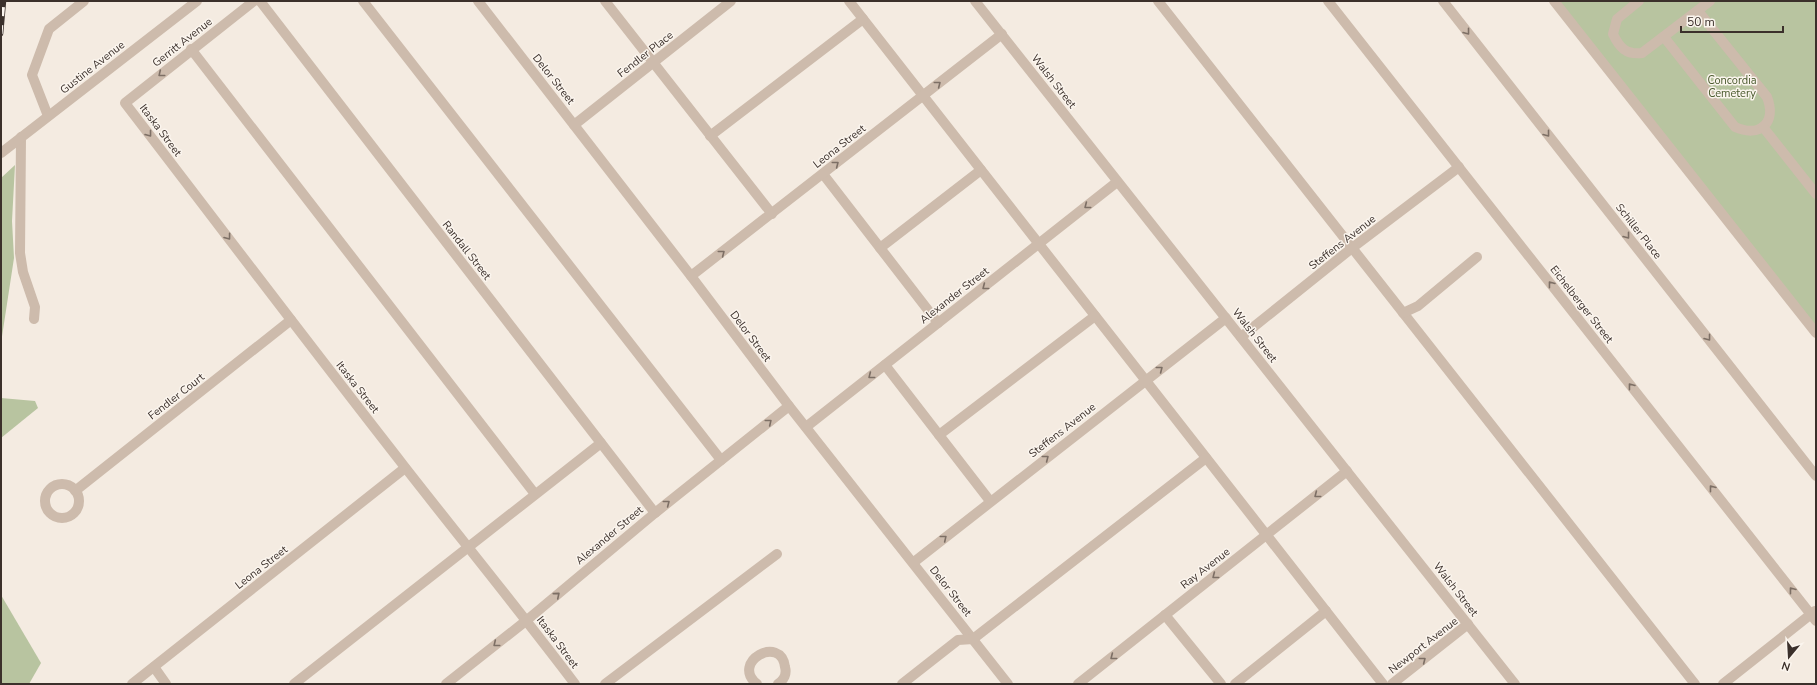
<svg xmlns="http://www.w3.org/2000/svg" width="1817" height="685" viewBox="0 0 1817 685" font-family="'Nunito Sans',sans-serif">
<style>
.green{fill:#b8c4a0}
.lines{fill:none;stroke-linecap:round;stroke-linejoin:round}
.minor{stroke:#cdbbac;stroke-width:10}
.rail-casing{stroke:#3b302b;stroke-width:4.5}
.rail{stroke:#fbf5ee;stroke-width:3;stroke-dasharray:9;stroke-linecap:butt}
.oneway{stroke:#7d6f65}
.labels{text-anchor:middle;stroke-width:3;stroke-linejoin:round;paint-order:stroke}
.street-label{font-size:11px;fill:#3b302b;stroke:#fbf5ee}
.park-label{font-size:11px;fill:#4a5a2e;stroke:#fbf5ee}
</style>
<rect width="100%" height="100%" fill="#f4ebe1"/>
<g class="green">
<polygon points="1559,1 1816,1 1816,327"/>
<polygon points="15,165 12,221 14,258 1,343 1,178"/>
<polygon points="1,398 35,401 38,408 1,438"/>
<polygon points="1,595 41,663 29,684 1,684"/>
</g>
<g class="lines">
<g class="minor">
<path d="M254 1 125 103C218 224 310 346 404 466 461 539 519 610 575 684"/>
<polyline points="260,1 655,513"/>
<polyline points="363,1 721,460"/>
<polyline points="478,1 691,276 789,406 1008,684"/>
<polyline points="605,1 772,214"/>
<polyline points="849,1 1383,684"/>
<polyline points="975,1 1515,684"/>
<polyline points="1158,1 1695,684"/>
<polyline points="1328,1 1816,621"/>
<polyline points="1443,1 1816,476"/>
<polyline points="1554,1 1816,333"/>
<path d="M1639 1 1617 19 1613 34C1619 47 1626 55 1642 53L1710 1"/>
<path d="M1664 37 1735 127C1760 138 1777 123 1767 97L1698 11"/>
<polyline points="191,49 535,494"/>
<polyline points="48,116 32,75 49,29 84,1"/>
<polyline points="574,125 731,1"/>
<polyline points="1763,127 1816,194"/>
<polyline points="710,136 863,19"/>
<polyline points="21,137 20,253 23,272 35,307 34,319"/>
<polyline points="1,153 197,1"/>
<polyline points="823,174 938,323"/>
<polyline points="880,248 981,170"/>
<polyline points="691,276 1002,34"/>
<polyline points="1403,313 1418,306 1477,257"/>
<polyline points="1241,337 1352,248 1459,167"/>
<polyline points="885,365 990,501"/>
<polyline points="806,427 1117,182"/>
<polyline points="939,435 1095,316"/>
<circle cx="62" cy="501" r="17"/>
<polyline points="75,491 291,320"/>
<polyline points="914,562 1226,318"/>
<polyline points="1165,615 1221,684"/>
<polyline points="154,667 166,684"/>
<polyline points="132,684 405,468"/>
<polyline points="294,684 601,443"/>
<polyline points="446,684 527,620 655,513 789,406"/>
<polyline points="605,684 777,554"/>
<path d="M757 684C730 662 781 634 785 667 787 674 784 680 778 684"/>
<polyline points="902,684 958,640 973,639 1206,458"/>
<polyline points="1078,684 1347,471"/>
<polyline points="1235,684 1326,611"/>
<polyline points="1392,684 1468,624"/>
<polyline points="1723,684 1815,611"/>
</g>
<defs>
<polyline id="rail" points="1,34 4,1"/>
</defs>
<use href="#rail" class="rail-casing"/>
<use href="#rail" class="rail"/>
</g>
<defs><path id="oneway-chevron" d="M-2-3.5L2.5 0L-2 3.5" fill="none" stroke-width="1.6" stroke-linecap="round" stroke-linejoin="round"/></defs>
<g class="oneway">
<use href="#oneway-chevron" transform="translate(1467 32) rotate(52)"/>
<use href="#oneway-chevron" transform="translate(161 74) rotate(141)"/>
<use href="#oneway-chevron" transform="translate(938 84) rotate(-38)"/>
<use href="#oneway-chevron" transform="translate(149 134) rotate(52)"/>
<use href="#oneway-chevron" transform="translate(1547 134) rotate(52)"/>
<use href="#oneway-chevron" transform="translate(836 164) rotate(-38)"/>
<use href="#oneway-chevron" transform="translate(1087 206) rotate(142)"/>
<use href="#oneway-chevron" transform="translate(1627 236) rotate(52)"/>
<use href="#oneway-chevron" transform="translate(228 237) rotate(53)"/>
<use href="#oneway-chevron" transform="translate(722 253) rotate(-38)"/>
<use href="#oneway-chevron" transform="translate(1551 284) rotate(-128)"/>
<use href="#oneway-chevron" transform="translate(985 287) rotate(142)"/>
<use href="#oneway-chevron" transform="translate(1708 338) rotate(52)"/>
<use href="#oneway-chevron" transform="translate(1160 369) rotate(-38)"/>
<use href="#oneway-chevron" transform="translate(871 376) rotate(142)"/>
<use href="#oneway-chevron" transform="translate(1631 386) rotate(-128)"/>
<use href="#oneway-chevron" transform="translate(769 422) rotate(-39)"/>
<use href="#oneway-chevron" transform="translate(1046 458) rotate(-38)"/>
<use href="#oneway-chevron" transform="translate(1712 488) rotate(-128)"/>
<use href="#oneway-chevron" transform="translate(1317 495) rotate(142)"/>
<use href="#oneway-chevron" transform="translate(667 503) rotate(-38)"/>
<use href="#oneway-chevron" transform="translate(944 538) rotate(-39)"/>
<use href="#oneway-chevron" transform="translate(1215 576) rotate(142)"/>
<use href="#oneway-chevron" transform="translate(1792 590) rotate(-128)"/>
<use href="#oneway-chevron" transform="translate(557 595) rotate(-40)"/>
<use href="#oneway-chevron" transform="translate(496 644) rotate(141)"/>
<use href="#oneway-chevron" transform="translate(1113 657) rotate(142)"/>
<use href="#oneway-chevron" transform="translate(1423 660) rotate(-38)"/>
</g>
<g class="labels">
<g class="street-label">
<text transform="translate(182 42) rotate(-38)" y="4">Gerritt Avenue</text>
<text transform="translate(645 54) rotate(-38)" y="4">Fendler Place</text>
<text transform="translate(92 67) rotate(-38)" y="4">Gustine Avenue</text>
<text transform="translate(554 79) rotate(52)" y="4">Delor Street</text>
<text transform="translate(1054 81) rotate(52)" y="4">Walsh Street</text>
<text transform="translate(161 130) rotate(53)" y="4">Itaska Street</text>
<text transform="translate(839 146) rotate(-38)" y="4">Leona Street</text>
<text transform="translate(1639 231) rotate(52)" y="4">Schiller Place</text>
<text transform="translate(1342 242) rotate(-38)" y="4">Steffens Avenue</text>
<text transform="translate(467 250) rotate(52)" y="4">Randall Street</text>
<text transform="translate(954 295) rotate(-38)" y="4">Alexander Street</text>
<text transform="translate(1582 304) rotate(52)" y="4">Eichelberger Street</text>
<text transform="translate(1255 335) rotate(52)" y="4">Walsh Street</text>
<text transform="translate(751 336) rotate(53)" y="4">Delor Street</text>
<text transform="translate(358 387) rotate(52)" y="4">Itaska Street</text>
<text transform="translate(176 396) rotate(-38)" y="4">Fendler Court</text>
<text transform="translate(1062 430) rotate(-38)" y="4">Steffens Avenue</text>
<text transform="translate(609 535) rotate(-40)" y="4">Alexander Street</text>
<text transform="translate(261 567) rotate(-38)" y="4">Leona Street</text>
<text transform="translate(1205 568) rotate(-38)" y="4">Ray Avenue</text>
<text transform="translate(1456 589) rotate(52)" y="4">Walsh Street</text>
<text transform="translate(951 591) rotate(52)" y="4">Delor Street</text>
<text transform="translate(558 642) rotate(53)" y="4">Itaska Street</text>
<text transform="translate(1423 645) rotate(-38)" y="4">Newport Avenue</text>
</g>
<g class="park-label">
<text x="1732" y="84">Concordia<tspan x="1732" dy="13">Cemetery</tspan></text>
</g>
</g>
<rect width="1817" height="685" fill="none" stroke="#3b302b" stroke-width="4"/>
<g transform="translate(1789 657) rotate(198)" stroke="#fbf5ee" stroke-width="3" paint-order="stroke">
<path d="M0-3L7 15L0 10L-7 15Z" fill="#3b302b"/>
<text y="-6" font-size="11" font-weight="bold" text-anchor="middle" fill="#3b302b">N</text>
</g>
<path d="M1681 26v6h102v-6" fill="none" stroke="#3b302b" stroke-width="2"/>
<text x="1687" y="26" font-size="12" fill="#3b302b" stroke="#fbf5ee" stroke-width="3" paint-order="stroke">50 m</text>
</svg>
